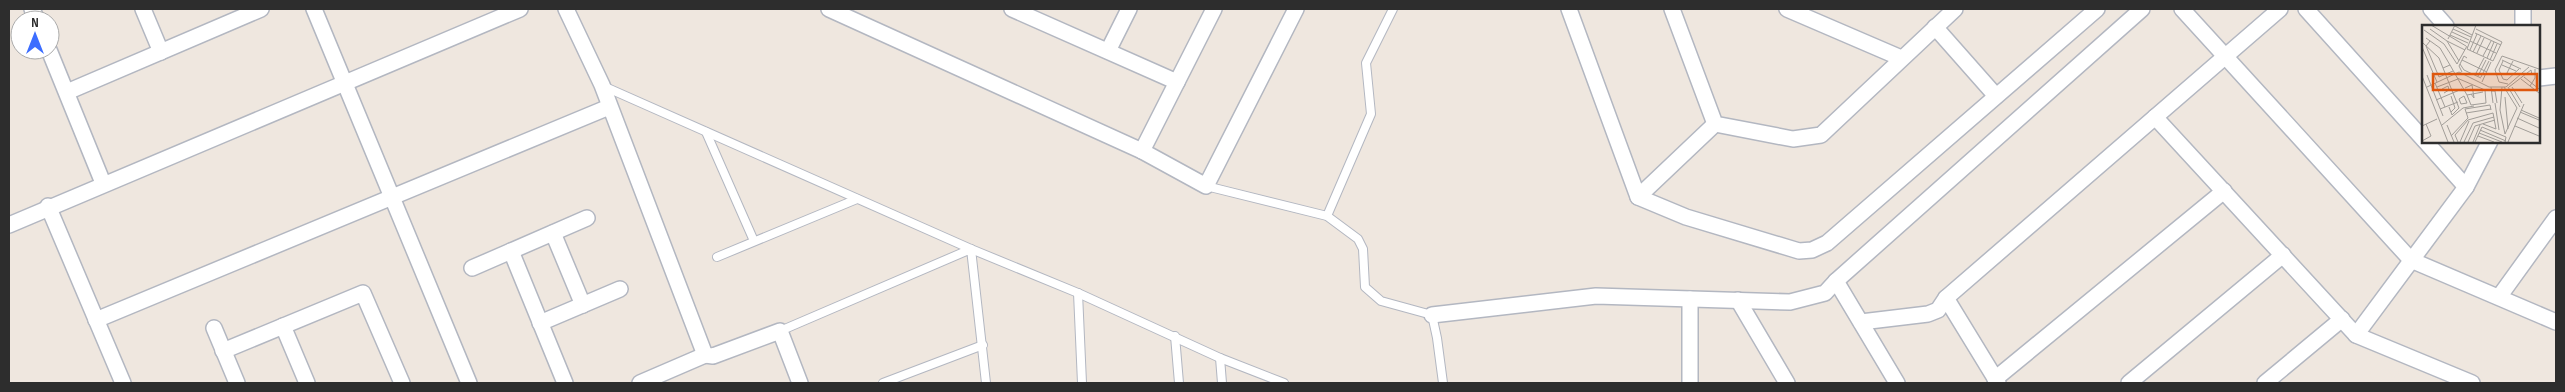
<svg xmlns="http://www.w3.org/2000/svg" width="2565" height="392" viewBox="0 0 2565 392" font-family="'Sofia Sans Condensed',sans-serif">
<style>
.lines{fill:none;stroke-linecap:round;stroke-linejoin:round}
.lane-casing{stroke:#b3b7c1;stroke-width:10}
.street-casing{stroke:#b3b7c1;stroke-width:18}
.lane{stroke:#fff;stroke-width:8}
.street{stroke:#fff;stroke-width:15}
.inset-road{fill:none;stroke:#a19d98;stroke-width:1}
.view{fill:#df570e;fill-opacity:0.15;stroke:#df570e;stroke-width:2.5}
.inset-edge{fill:none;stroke:#2d2d2d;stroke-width:2.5}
</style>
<rect width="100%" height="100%" fill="#efe7df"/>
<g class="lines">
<defs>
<g id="lane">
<polyline points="603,86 971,249 1078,293 1220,358 1284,383"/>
<polyline points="706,132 754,241"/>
<polyline points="1206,186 1327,216 1358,239 1363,249 1365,287 1381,301 1432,315 1437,338 1443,383"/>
<polyline points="1327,216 1371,114 1366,63 1393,9"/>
<polyline points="717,257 857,199"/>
<polyline points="1078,293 1082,383"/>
<polyline points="780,331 971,249 986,383"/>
<polyline points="1175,336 1179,383"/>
<polyline points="1220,358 1222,383"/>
<polyline points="883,383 983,345"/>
</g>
<g id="street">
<polyline points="32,9 37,20"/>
<polyline points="143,9 161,52"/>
<polyline points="314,9 469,383"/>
<polyline points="566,9 602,85 705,355 713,356 780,331 800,383"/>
<polyline points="829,9 1142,151 1206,186 1296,9"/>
<polyline points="1012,9 1177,82"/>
<polyline points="1569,9 1638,197 1686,217 1799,251 1812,250 1827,243 2097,9"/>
<polyline points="1672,9 1715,124 1793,139 1821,135 1955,9"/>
<polyline points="1787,9 1901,58"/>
<polyline points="2182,9 2411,260 2556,322"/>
<polyline points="2306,9 2424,140"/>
<polyline points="2431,9 2446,26"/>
<polyline points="2523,9 2523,26"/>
<polyline points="1935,27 1996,96"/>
<polyline points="49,50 103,183"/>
<polyline points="1108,51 1129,9"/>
<polyline points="2539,78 2556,76"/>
<polyline points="67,92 261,9"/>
<polyline points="2155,117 2356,335 2472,383"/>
<polyline points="2425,141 2466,187"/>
<polyline points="1142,151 1214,9"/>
<polyline points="1638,197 1715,124"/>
<polyline points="48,206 123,383"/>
<polyline points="9,225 520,9"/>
<polyline points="553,233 583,305"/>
<polyline points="511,251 565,383"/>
<polyline points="472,268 587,218"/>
<polyline points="1836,281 1897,383"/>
<polyline points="2499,297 2556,218"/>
<polyline points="1946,298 1998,383"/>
<polyline points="1690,299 1690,383"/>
<polyline points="1738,300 1787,383"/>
<polyline points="1432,315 1596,296 1790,302 1825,293 1836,281 2142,9"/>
<polyline points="96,320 609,107"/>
<polyline points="1861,322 1928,314 1938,310 1946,298 2280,9"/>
<polyline points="540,323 620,289"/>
<polyline points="283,326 307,383"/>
<polyline points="214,328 237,383"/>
<polyline points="2356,335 2466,187 2490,141"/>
<polyline points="223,351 363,293 402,383"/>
<polyline points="1995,379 2224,191"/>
<polyline points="640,383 705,355"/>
<polyline points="2129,383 2283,255"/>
<polyline points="2265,383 2342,319"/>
</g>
</defs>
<use href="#lane" class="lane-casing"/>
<use href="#street" class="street-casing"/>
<use href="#lane" class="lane"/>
<use href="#street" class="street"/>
</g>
<g transform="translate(2422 25)">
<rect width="118" height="118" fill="#efe7df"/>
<path class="inset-road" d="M9 0 44 21M33 1 50 10M8 4 25 16M31 4 49 12M54 4 80 17 71 36 45 24 54 0M2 5 22 19 35 39 45 21M30 7 47 15M53 8 79 20M28 10 46 18M4 13 18 23 28 40M26 14 33 0M8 16 4 21 17 52M25 16 37 36M25 16 43 25M48 16 74 28M1 18 17 33 37 83 30 90 27 82M0 22 15 57M48 25 55 9M51 27 59 11M55 28 62 13M61 31 69 16M65 33 72 17M40 35 65 47M68 35 75 19M80 35 99 44M81 36 77 45 81 54 85 55 97 44M38 39 42 45 59 53M80 40 94 46M21 43 28 40 45 70 61 67M40 47 37 41 42 31 45 33M5 50 21 91M53 50 62 33M84 50 91 36M0 51 26 117M56 51 64 35M17 52 31 46M59 52 67 36M102 52 117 64M35 53 63 65 64 78 49 80 45 70M99 54 117 68M60 57 69 37M13 58 23 82M86 59 77 57 73 45 80 31 117 44M108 61 113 53V44M5 62 37 47 67 62H84L107 42M15 62 36 54M69 62 71 78M80 62 78 85 83 109 95 83 82 62M86 62 98 82M87 62 109 45 110 50M90 62 100 78M43 63 50 60 52 73 49 69M20 64 26 61 27 65 22 68M70 66H73L75 78M29 71 33 83 29 87M42 71 45 78 39 79 37 74ZM83 72 86 104M14 75 40 64M73 78 77 105M18 84 36 77M99 85 117 93M98 87 117 95M44 88 69 84M95 93 117 103M20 100 41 83 52 81M25 100 32 117M0 101 15 94M93 101 117 111M58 105 84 116M57 108 80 117M29 111 46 93 43 84 68 80 69 85M56 111 72 117M0 116 9 111 4 99M36 117 33 110 46 95 71 88 74 104 61 99M38 117 47 96M42 117 51 98 72 92M46 117 53 101 73 95M51 117 58 100M53 117 60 102 84 112 83 117M86 117 102 79"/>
<path class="view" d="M11 49H115V65H11Z"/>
<rect width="118" height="118" class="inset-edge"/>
</g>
<rect width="2565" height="392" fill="none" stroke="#2d2d2d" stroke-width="20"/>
<g transform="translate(35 35)"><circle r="24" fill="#ffffff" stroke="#ababab"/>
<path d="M0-4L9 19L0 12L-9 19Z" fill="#3c6dff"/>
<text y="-8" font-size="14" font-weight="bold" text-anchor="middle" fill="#2d2d2d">N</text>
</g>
</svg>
